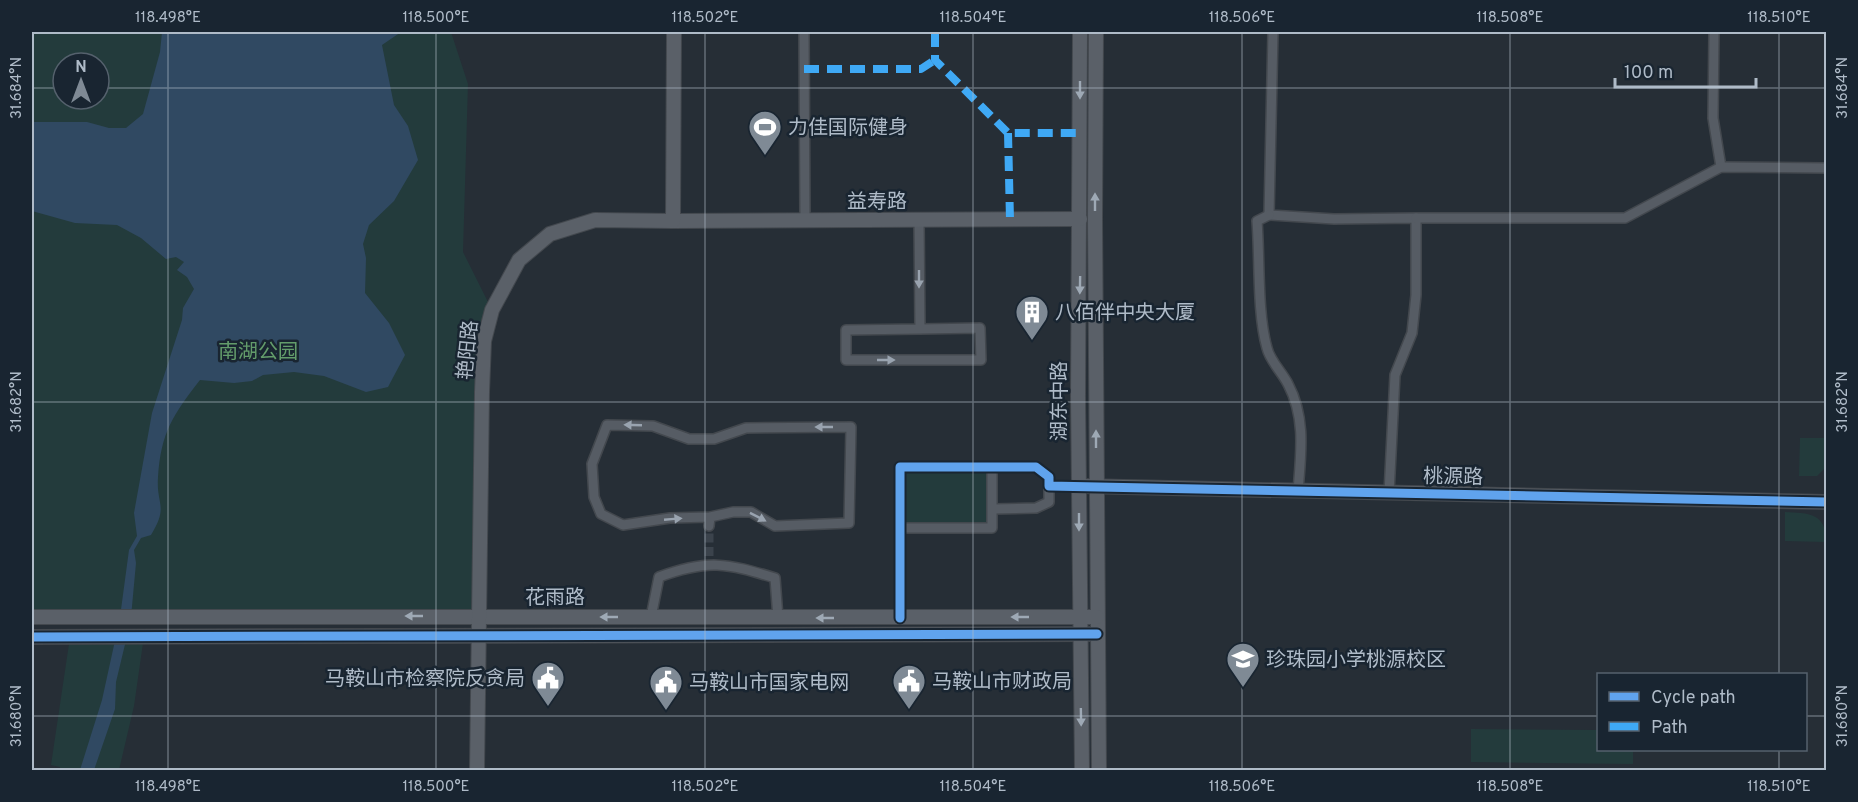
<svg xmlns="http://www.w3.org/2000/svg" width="1858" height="802" viewBox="0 0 1858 802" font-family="Overpass,'Noto Sans SC',sans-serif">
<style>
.green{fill:#233b3c;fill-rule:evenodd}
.water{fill:#304962}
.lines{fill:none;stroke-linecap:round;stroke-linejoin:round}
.street-tunnel{stroke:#3b434c;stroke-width:9;stroke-dasharray:9 4.5;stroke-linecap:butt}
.street-casing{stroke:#43484e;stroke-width:12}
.secondary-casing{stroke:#43484e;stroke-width:16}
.street{stroke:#565c64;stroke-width:9}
.secondary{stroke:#5a6068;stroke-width:14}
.quiet{stroke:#3fa9f5;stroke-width:8;stroke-dasharray:15 8;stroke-linecap:butt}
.cycleway-casing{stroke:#192531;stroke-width:13}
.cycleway{stroke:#60a3ed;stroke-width:9}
.oneway{fill:#9ea9b5}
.oneway2{fill:#99a3af}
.ticks{fill:none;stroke:#afbbc8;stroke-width:1.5;stroke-opacity:0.45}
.labels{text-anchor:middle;stroke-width:5;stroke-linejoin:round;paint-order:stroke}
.poi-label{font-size:20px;fill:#afbbc8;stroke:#192531;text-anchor:start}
.street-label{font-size:20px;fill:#afbbc8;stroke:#192531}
.park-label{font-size:20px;fill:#639c6b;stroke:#192531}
.neatline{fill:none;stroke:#afbbc8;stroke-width:2}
.ticks-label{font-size:15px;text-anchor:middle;fill:#afbbc8}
</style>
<rect width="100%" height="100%" fill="#262e36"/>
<g class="green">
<path d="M32 32H451L468 84 463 252 492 310 482 392 480 616 32 617ZM63 63H99V99H63Z"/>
<polygon points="1800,438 1826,438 1826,467 1817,476 1799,476"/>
<polygon points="906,471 987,471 989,523 906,523"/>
<path d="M1785 512C1808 513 1827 513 1826 542L1785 541Z"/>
<polygon points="144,636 134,706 119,770 60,770 60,767 51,765 70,637"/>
<polygon points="1471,729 1598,730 1598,750 1633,750 1633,764 1471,762"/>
<rect x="477" y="769" width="184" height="1"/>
</g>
<g class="water">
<path d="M162 32H401L382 45 394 105 408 126 418 160 394 201 369 225 363 244 366 258 365 293 389 323 405 355 388 387 366 392 324 376 294 372 263 375 252 381 234 383 200 380C173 415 161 432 158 477 156 505 169 506 151 535L141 538 134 550 136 563 131 617H120L129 550 137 536 134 513 152 413 182 320 183 308 194 289 187 277 177 270 184 262 176 257 166 259 141 238 117 225 75 223 32 211V122H87L109 128H126L143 114 160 52Z"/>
<polygon points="116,636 127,636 116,682 115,709 94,770 80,770 102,700"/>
</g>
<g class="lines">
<g class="street-tunnel">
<polyline points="900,538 900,569"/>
<polyline points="709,556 709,526"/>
</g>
<defs>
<g id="street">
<polyline points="804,32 805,220"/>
<polyline points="1273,32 1269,215 1334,219 1416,218 1416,295 1412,333 1395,375 1389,493"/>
<polyline points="1714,32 1713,118 1721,167"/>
<path d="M1269 215 1257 221C1260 259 1257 313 1267 348 1270 361 1282 372 1288 384 1306 418 1301 453 1298 491"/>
<polyline points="1416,218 1625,218 1721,167 1826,168"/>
<polyline points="919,220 920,329 846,330 846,360 981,360 980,328 920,329"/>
<polyline points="993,509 1036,508 1049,502 1049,486"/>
<polyline points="709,526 710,517 733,512 751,512 775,526 849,523 851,427 746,428 714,439 689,439 653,426 607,425 592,464 594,497 601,514 623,525 670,518 710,517"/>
<polyline points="900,528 992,528 992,467"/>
<polyline points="900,538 900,467 1036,467 1049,477 1049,486 1079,486"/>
<polyline points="900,569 900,618"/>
<path d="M651 617 659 577C708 559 726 563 775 578L778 618"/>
</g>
<g id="secondary">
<polyline points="1080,32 1078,397 1082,770"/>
<polyline points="1096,32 1095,219 1099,770"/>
<polyline points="673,221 1080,219"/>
<polyline points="1079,486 1826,502"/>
<polyline points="32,617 1097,617"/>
<polyline points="32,637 1097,634"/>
<polyline points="477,770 482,392 484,341 492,310 519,260 550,234 595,220 673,221 674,32"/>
</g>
</defs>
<use href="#street" class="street-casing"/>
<use href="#secondary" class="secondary-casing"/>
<use href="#street" class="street"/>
<use href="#secondary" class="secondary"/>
<g class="quiet">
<polyline points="935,32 935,60 1008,133 1080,133"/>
<polyline points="804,69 921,69 935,60"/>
<polyline points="1008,133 1010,220"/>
</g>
<defs>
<g id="cycleway">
<polyline points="900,618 900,467 1036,467 1049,477 1049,486 1826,502"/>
<polyline points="32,637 1097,634"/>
</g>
</defs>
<use href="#cycleway" class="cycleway-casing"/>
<use href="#cycleway" class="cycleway"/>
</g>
<defs><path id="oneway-solid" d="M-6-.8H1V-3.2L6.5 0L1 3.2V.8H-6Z" transform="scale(1.5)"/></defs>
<g class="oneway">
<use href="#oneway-solid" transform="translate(1080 90) rotate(90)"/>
<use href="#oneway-solid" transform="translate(1095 202) rotate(-90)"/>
<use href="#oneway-solid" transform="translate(1080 285) rotate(91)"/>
<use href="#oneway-solid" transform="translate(1096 439) rotate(-90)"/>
<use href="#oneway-solid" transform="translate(1079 522) rotate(90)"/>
<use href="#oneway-solid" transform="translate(414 616) rotate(180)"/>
<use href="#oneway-solid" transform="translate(609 617) rotate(-180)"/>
<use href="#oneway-solid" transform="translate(1020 617) rotate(180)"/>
<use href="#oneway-solid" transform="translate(825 618) rotate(180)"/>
<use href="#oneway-solid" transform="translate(1081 717) rotate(89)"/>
</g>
<g class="oneway2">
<use href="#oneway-solid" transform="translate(919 279) rotate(90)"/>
<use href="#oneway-solid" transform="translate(886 360)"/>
<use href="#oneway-solid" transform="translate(633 425) rotate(-178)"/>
<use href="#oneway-solid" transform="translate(824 427) rotate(-180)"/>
<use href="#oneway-solid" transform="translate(758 517) rotate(27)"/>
<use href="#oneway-solid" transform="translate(673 519) rotate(-5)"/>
</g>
<path class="ticks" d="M168 32V770M436 32V770M705 32V770M973 32V770M1242 32V770M1510 32V770M1779 32V674M32 88H63M99 88H1826M32 402H1826M32 716H1598M1806 716H1826M1779 750V770"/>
<defs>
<symbol id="stadium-pin" viewBox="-11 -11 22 30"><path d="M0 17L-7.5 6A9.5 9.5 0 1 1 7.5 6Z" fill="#7f8a95" stroke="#192531"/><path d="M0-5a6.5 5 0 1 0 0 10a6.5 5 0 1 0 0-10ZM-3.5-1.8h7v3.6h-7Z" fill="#fff"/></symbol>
<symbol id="building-pin" viewBox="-11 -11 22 30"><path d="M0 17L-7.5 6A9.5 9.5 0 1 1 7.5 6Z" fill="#7f8a95" stroke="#192531"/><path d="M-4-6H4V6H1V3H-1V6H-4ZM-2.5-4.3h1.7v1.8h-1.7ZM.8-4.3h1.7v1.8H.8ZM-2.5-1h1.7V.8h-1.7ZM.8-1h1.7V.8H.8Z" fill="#fff"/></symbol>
<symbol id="school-pin" viewBox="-11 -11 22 30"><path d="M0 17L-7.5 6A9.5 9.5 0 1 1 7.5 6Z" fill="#7f8a95" stroke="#192531"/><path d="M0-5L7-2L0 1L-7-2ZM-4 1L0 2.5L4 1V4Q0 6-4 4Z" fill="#fff"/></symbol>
<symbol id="civic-pin" viewBox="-11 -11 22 30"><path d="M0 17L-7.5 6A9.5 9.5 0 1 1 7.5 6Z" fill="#7f8a95" stroke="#192531"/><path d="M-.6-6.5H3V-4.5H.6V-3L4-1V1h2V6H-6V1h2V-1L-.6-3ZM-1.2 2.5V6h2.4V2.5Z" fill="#fff"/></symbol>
</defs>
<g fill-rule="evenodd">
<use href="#stadium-pin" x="746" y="108" width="38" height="52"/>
<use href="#building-pin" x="1013" y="293" width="38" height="52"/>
<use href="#school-pin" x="1224" y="640" width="38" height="52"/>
<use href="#civic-pin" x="529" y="659" width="38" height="52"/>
<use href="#civic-pin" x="890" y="662" width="38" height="52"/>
<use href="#civic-pin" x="647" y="663" width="38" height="52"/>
</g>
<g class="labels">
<g class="poi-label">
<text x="788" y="134">力佳国际健身</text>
<text x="1055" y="319">八佰伴中央大厦</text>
<text x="1266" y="666">珍珠园小学桃源校区</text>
<text x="525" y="685" text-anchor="end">马鞍山市检察院反贪局</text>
<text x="932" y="688">马鞍山市财政局</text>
<text x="689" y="689">马鞍山市国家电网</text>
</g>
<g class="street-label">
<text x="877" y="208">益寿路</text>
<text transform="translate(467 350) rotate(-84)" y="7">艳阳路</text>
<text transform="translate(1059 401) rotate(-90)" y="7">湖东中路</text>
<text transform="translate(1453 476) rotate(1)" y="7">桃源路</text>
<text x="555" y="604">花雨路</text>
</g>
<g class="park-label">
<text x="258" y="358">南湖公园</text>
</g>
</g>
<rect width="1858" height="802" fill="none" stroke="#192531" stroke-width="66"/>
<rect x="1597" y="673" width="210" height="78" fill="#192531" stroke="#55616d" stroke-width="1.5"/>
<rect x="1609" y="692" width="30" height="9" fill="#60a3ed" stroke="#55616d" stroke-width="1.5"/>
<text x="1651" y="703" font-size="18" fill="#afbbc8">Cycle path</text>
<rect x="1609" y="722" width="30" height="9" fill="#3fa9f5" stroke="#55616d" stroke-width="1.5"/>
<text x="1651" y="733" font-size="18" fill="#afbbc8">Path</text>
<g transform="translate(81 81)"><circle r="28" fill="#192531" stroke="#55616d" stroke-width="1.5"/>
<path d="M0-4.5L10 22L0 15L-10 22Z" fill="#7f8a95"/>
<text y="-9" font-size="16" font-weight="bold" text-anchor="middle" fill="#afbbc8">N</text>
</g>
<path d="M1615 78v9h141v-9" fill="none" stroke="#afbbc8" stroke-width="3"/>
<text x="1624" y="78" font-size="18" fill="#afbbc8" stroke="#192531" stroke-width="4.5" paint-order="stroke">100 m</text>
<rect x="33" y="33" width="1792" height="736" class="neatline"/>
<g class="ticks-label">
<text x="168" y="22">118.498°E</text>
<text x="436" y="22">118.500°E</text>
<text x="705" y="22">118.502°E</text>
<text x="973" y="22">118.504°E</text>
<text x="1242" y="22">118.506°E</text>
<text x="1510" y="22">118.508°E</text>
<text x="1779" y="22">118.510°E</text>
<text transform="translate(16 88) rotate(-90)" y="5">31.684°N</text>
<text transform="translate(1842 88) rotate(-90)" y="5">31.684°N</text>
<text transform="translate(16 402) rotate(-90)" y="5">31.682°N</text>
<text transform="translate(1842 402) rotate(-90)" y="5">31.682°N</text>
<text transform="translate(16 716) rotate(-90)" y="5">31.680°N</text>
<text transform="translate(1842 716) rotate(-90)" y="5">31.680°N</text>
<text x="168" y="791">118.498°E</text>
<text x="436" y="791">118.500°E</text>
<text x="705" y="791">118.502°E</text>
<text x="973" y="791">118.504°E</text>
<text x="1242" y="791">118.506°E</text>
<text x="1510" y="791">118.508°E</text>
<text x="1779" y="791">118.510°E</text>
</g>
</svg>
